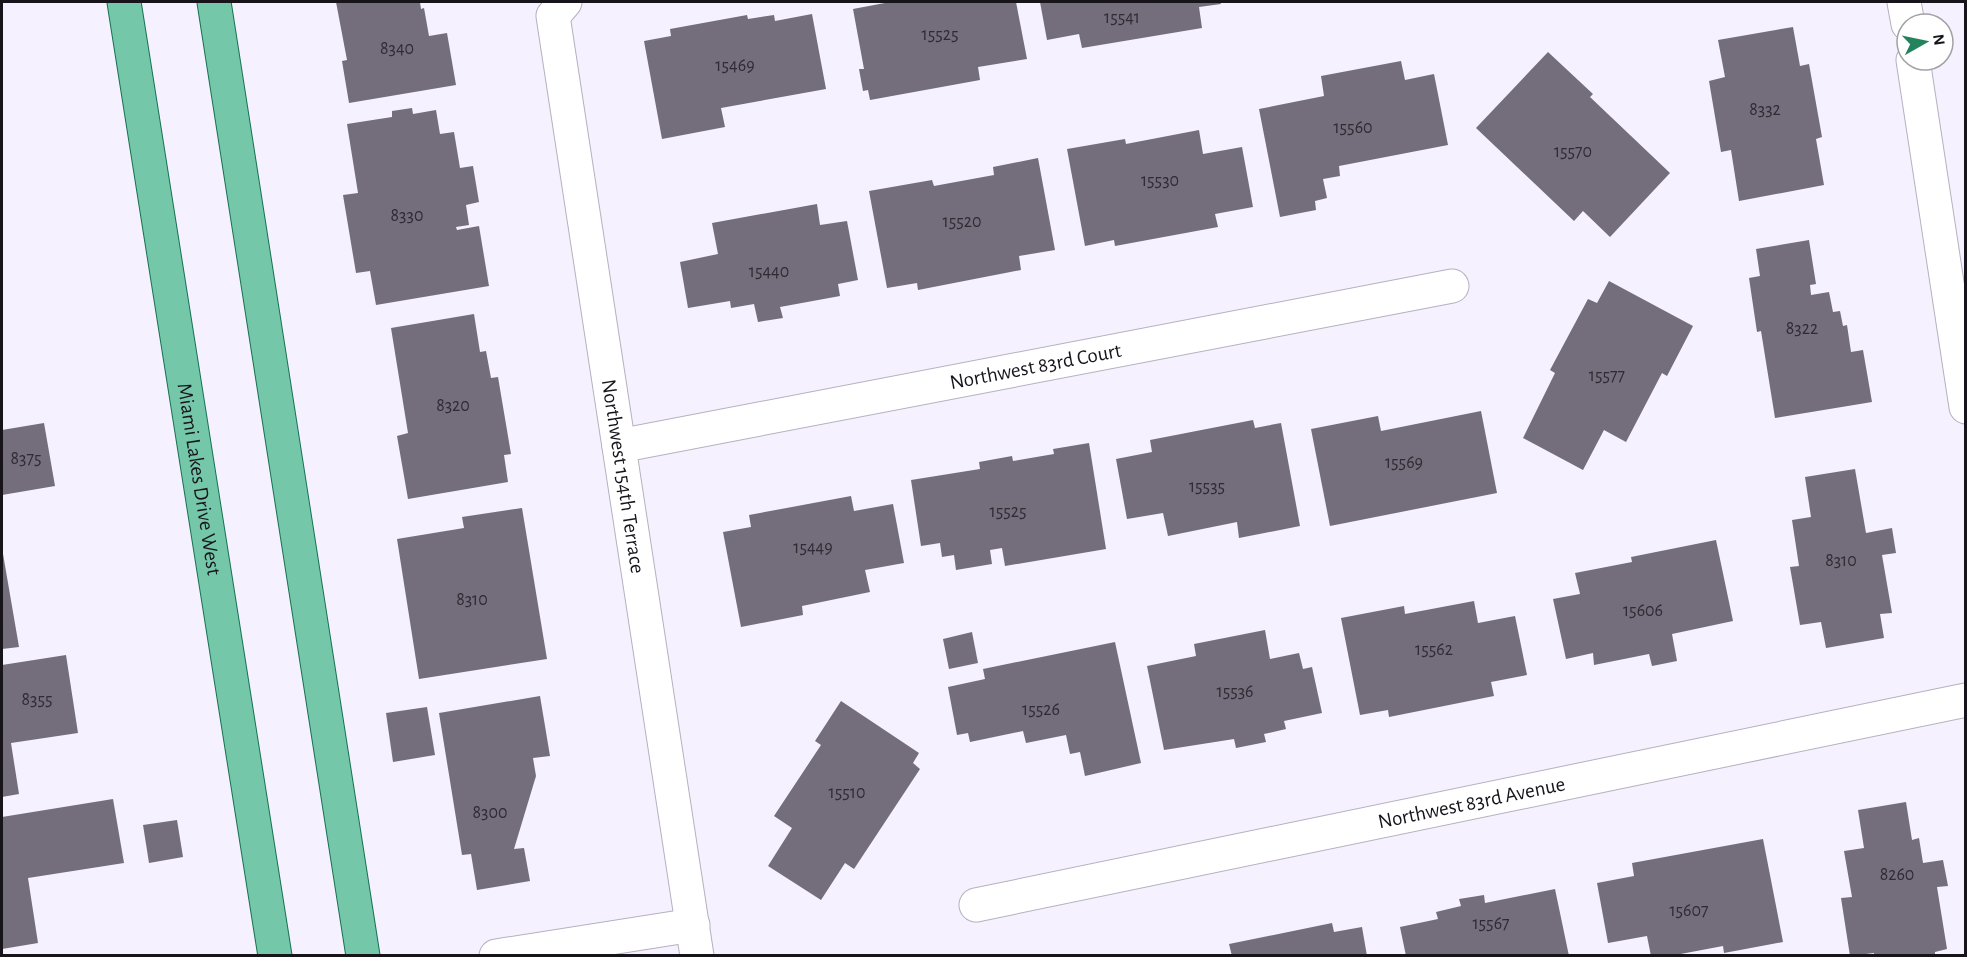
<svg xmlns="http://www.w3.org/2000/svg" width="1967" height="957" viewBox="0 0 1967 957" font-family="'Alegreya Sans',sans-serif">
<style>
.building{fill:#736d7c}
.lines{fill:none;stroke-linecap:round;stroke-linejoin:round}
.minor-casing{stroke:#b6b0c0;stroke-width:35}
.major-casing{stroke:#187152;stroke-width:35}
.minor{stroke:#fff;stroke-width:33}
.major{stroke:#74c7a9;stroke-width:33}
.labels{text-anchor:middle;stroke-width:4.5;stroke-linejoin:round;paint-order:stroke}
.number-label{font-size:18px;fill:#2e2b33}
.street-label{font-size:21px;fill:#17151b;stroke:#fff}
</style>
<rect width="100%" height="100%" fill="#f6f1fe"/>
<g class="building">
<polygon points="336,2 420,2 421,9 424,8 429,36 447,33 456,85 349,103 342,61 347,60"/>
<polygon points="890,2 1016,2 1027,59 978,67 980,80 870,100 868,90 863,91 859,69 864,69 853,9"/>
<polygon points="1040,2 1220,2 1221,4 1199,7 1202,28 1082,48 1079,34 1047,40"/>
<polygon points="812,14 826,89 721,108 725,127 662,139 644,41 671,36 670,29 747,15 748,19 774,15 775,21"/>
<polygon points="1793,27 1800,66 1809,64 1822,137 1816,139 1824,185 1739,201 1731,150 1721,152 1709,81 1725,77 1718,40"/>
<polygon points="1548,52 1593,94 1590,97 1670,173 1610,237 1583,211 1574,221 1476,128"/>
<polygon points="1401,61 1405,80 1434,74 1448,145 1339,166 1340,176 1323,179 1327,198 1315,201 1316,210 1280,217 1259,109 1324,96 1321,76"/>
<polygon points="412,108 413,114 436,110 440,134 454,132 460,168 473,166 479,202 466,205 469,225 456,227 457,230 479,226 489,286 376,305 370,271 356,273 343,195 358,193 347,124 392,117 392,111"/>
<polygon points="1199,130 1203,154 1242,147 1253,207 1215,214 1218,227 1115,246 1114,240 1085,246 1067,149 1125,139 1126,144"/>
<polygon points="1038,158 1055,250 1019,256 1021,270 918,290 917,283 887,288 869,191 932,180 934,186 994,175 993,167"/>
<polygon points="817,204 820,225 847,221 858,280 838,284 840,296 780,307 783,318 758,322 754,304 731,308 730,301 688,308 680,262 718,254 712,223"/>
<polygon points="1809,240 1816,284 1810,285 1811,295 1829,292 1833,312 1840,311 1843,326 1847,325 1851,352 1863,350 1872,402 1775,418 1761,331 1757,332 1749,278 1760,276 1756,249"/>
<polygon points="1609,281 1693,326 1667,376 1662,373 1626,442 1604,430 1583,470 1523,438 1555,373 1550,370 1588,299 1597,303"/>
<polygon points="474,314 480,352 486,351 491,378 498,377 511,454 504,455 508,482 408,499 397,436 408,433 391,328"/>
<polygon points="1481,411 1497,493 1330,526 1311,429 1378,416 1381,431"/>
<polygon points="1253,420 1255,428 1281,423 1300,526 1239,538 1237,522 1168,536 1163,513 1127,519 1116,459 1152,452 1150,440"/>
<polygon points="44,423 55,486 2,495 2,430"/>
<polygon points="1089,443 1106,549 1005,566 1002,548 990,550 992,564 956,570 954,555 942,557 940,543 921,546 911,480 980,469 979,462 1012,456 1013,461 1054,454 1053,449"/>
<polygon points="1855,469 1866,533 1892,528 1896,553 1882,555 1892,613 1880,614 1884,638 1826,648 1821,622 1800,625 1790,567 1799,566 1792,520 1811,517 1805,477"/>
<polygon points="851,496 854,511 893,504 904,563 865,570 870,592 802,606 803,615 741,627 723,532 751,527 749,515"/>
<polygon points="522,508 547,659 419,679 397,539 464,528 462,517"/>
<polygon points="1716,540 1733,621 1672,634 1677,661 1652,666 1649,654 1594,665 1593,653 1566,659 1553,599 1580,594 1575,573 1632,562 1631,557"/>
<polygon points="2,548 19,647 2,649"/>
<polygon points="1474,601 1478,623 1515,616 1527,675 1491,682 1494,696 1389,717 1388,710 1360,715 1341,618 1404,606 1405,614"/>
<polygon points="1265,630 1270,659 1299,653 1303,669 1312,667 1322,713 1284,721 1286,729 1264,734 1266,742 1236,748 1234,739 1164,750 1147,666 1196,656 1194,644"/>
<polygon points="972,632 978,663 949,669 943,639"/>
<polygon points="1115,642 1141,763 1085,776 1080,752 1070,754 1066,735 1026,743 1023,731 970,742 968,733 957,735 948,687 985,679 983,669"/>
<polygon points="66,655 78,733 11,743 19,794 2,797 2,665"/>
<polygon points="540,696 550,756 533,758 536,776 514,849 524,848 530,881 477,890 471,854 462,855 439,713"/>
<polygon points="841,701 919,753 913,763 920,769 854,869 845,863 821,900 768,866 792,828 774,816 821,745 815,741"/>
<polygon points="427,707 435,755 393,762 386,713"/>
<polygon points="113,799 124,863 28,878 38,943 2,949 2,817"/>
<polygon points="1906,802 1912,840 1919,838 1923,863 1943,860 1948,886 1937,887 1947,949 1935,952 1935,956 1874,956 1874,953 1850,956 1841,898 1852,897 1844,851 1864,848 1858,810"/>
<polygon points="177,820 183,857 149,863 143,825"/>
<polygon points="1763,839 1783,942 1724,953 1723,946 1670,956 1651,956 1647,936 1608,943 1597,883 1634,876 1632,863"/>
<polygon points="1555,889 1569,956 1406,956 1400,927 1438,919 1436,912 1461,906 1459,899 1484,895 1485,903"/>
<polygon points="1332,923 1334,932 1362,927 1367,956 1232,956 1229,944"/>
</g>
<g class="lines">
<defs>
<g id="minor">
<path id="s1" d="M565 2 553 16 697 956"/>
<polyline points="1904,2 1908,24"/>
<polyline points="1913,60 1966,407"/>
<path id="s2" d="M619 446 1452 286"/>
<path id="s3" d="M976 905 1966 700"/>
<polyline points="496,956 693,925"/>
</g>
<g id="major">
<path id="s4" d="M124 2 275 956"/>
<polyline points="214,2 363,956"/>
</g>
</defs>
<use href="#minor" class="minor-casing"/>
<use href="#major" class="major-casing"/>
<use href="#minor" class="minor"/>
<use href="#major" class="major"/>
</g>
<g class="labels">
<g class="number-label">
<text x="1122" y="23">15541</text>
<text x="940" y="40">15525</text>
<text x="397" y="54">8340</text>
<text x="735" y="71">15469</text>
<text x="1765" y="115">8332</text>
<text x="1353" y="133">15560</text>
<text x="1573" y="157">15570</text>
<text x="1160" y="186">15530</text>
<text x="407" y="221">8330</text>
<text x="962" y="227">15520</text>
<text x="769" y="277">15440</text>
<text x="1802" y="334">8322</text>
<text x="1607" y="381">15577</text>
<text x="453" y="411">8320</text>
<text x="26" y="464">8375</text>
<text x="1404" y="468">15569</text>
<text x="1207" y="492">15535</text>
<text x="1008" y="517">15525</text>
<text x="813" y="553">15449</text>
<text x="1841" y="566">8310</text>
<text x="472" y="605">8310</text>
<text x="1643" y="616">15606</text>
<text x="1434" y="655">15562</text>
<text x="1235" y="697">15536</text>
<text x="37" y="705">8355</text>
<text x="1041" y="715">15526</text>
<text x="847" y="798">15510</text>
<text x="490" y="818">8300</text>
<text x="1897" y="880">8260</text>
<text x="1689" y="916">15607</text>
<text x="1491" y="929">15567</text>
</g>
<g class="street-label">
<text dy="7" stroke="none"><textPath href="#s2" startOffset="424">Northwest 83rd Court</textPath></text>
<text dy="7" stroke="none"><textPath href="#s1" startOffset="484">Northwest 154th Terrace</textPath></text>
<text dy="7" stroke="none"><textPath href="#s4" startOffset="483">Miami Lakes Drive West</textPath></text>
<text dy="7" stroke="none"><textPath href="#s3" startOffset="506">Northwest 83rd Avenue</textPath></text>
</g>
</g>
<rect width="1967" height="957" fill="none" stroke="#17151b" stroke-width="6"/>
<g transform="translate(1925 42) rotate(81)"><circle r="28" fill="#ffffff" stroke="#a2a1a4" stroke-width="1.5"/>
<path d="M0-4.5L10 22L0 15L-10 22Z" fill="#23835c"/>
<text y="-9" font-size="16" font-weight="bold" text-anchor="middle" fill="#17151b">N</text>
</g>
</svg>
